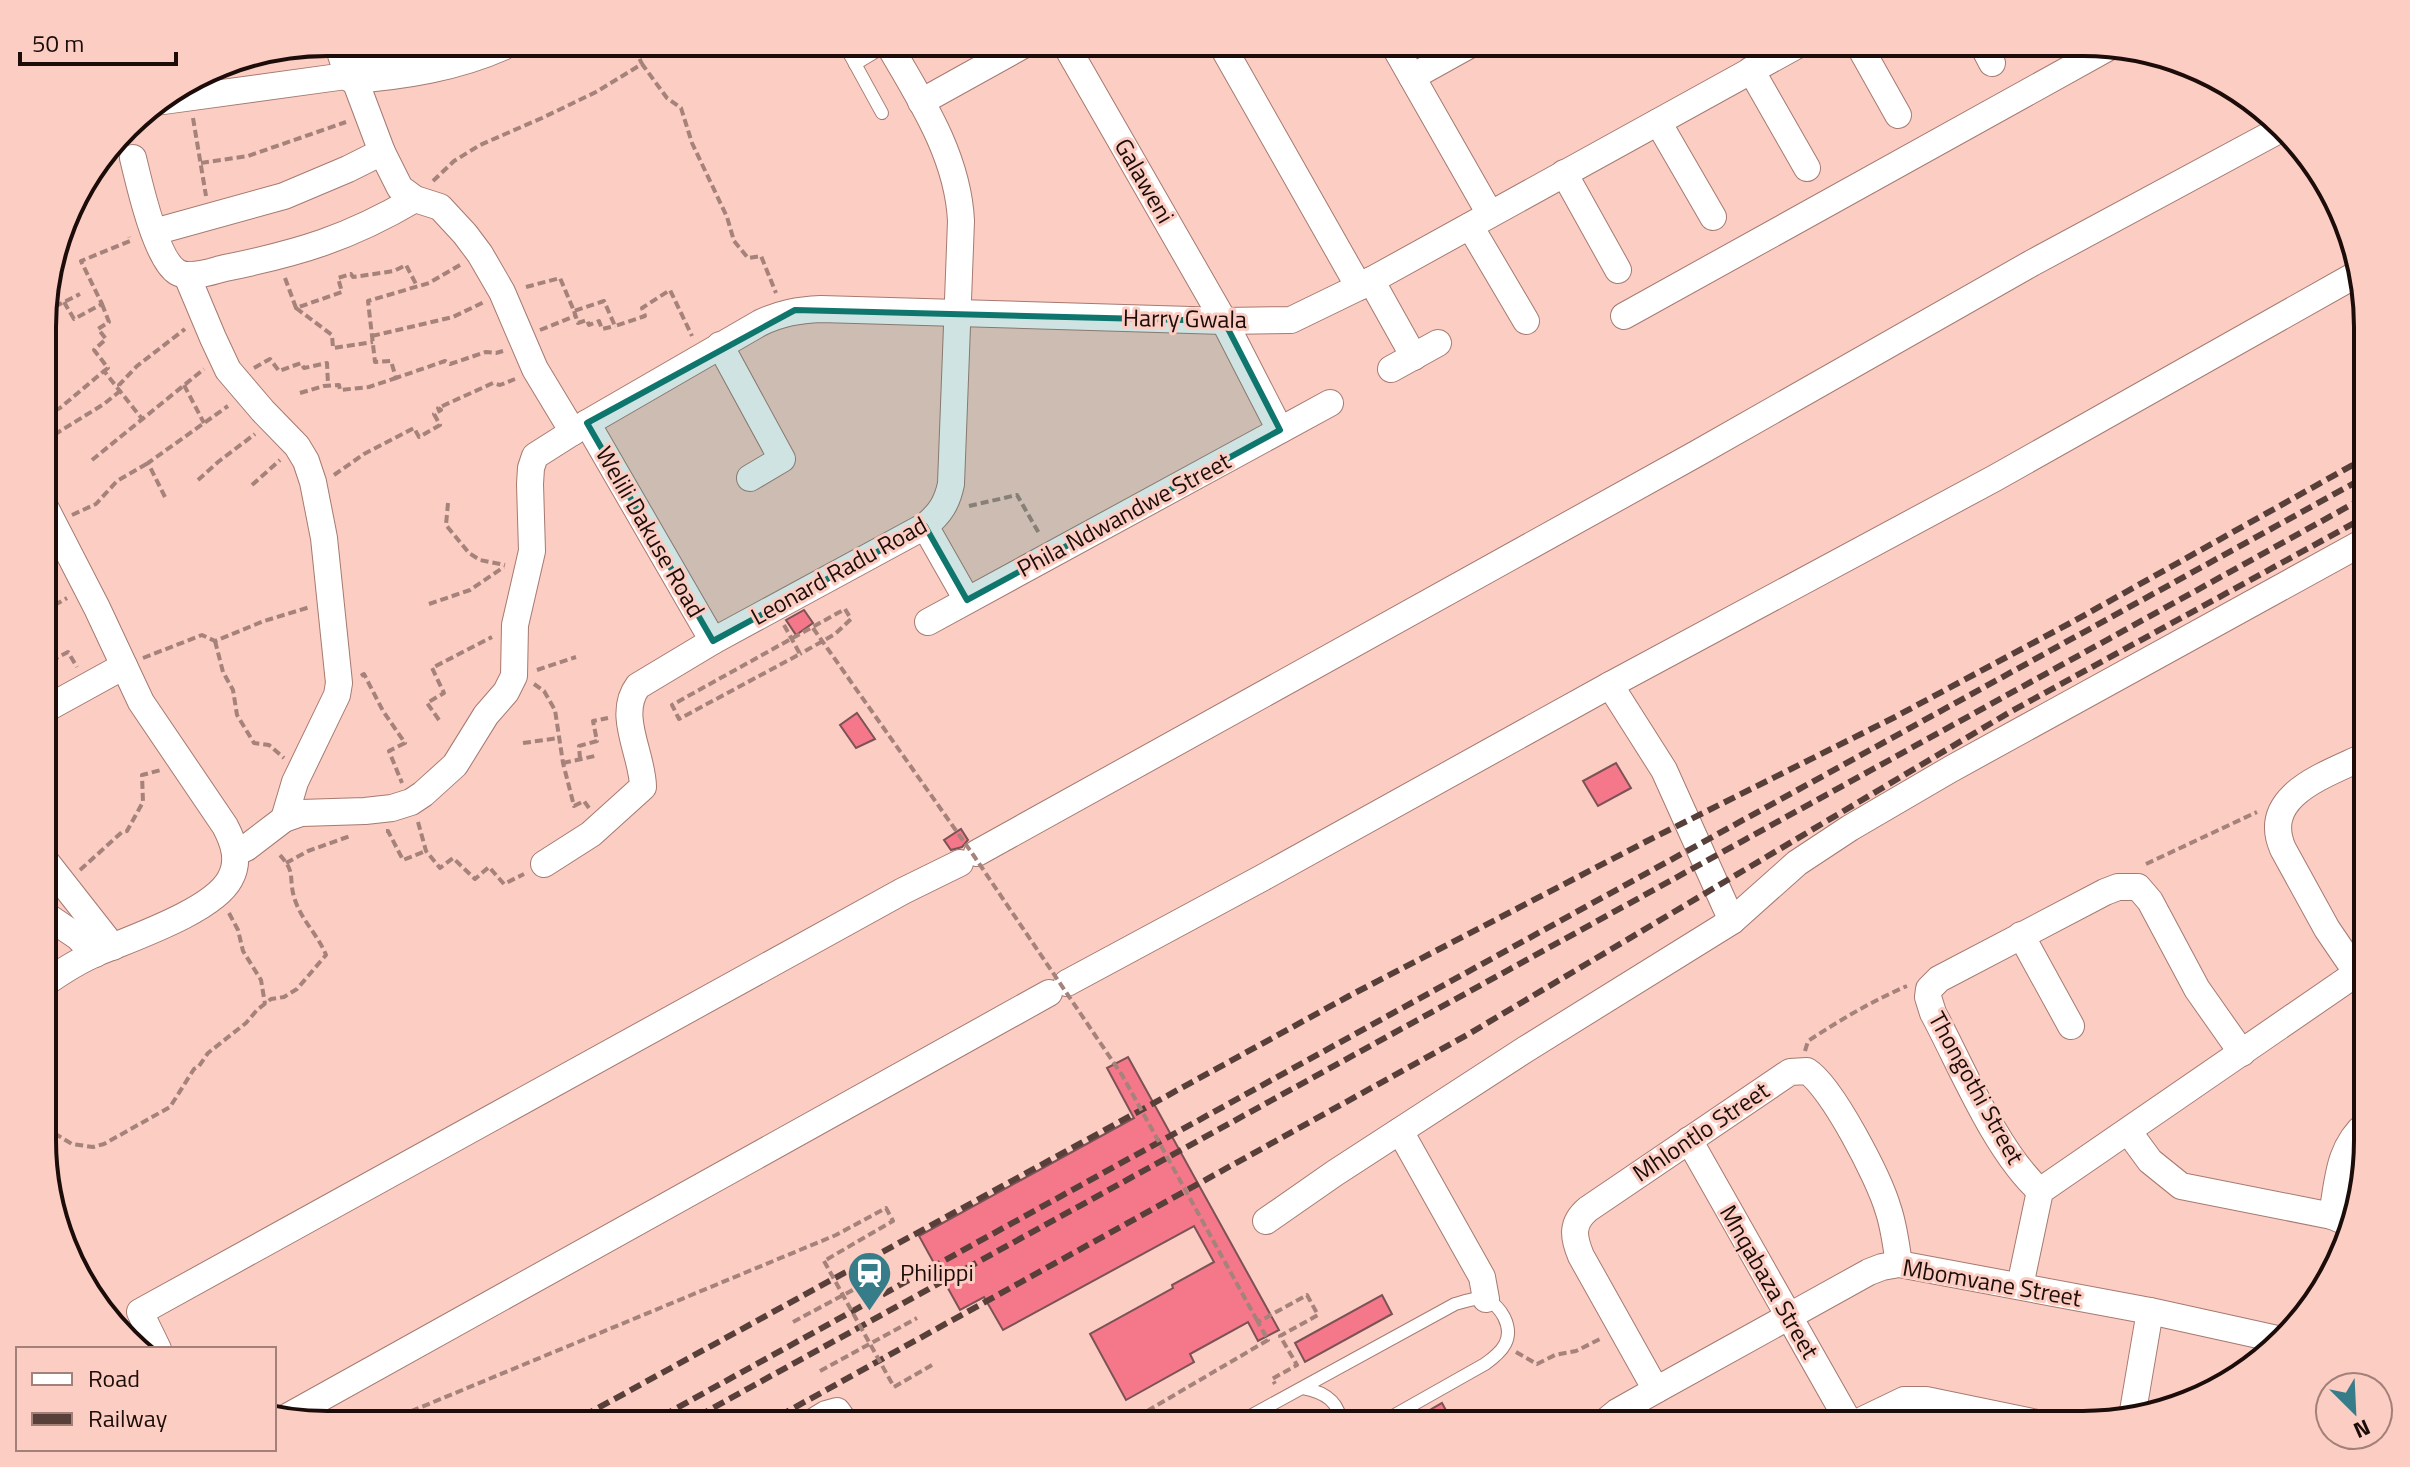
<svg xmlns="http://www.w3.org/2000/svg" width="2410" height="1467" viewBox="0 0 2410 1467" font-family="'Titillium Web',sans-serif">
<style>
.building{fill:#f4788a;stroke:#7c5256;stroke-width:2}
.lines{fill:none;stroke-linecap:round;stroke-linejoin:round}
.lane-casing{stroke:#a57a71;stroke-width:14}
.street-casing{stroke:#a57a71;stroke-width:28}
.secondary-casing{stroke:#a57a71;stroke-width:38}
.path{stroke:#a5827a;stroke-width:4;stroke-dasharray:8 4;stroke-linecap:butt}
.lane{stroke:#fff;stroke-width:12}
.street{stroke:#fff;stroke-width:26}
.secondary{stroke:#fff;stroke-width:36}
.rail{stroke:#583f3a;stroke-width:6;stroke-dasharray:12 6;stroke-linecap:butt}
.path-bridge{stroke:#a5827a;stroke-width:4;stroke-dasharray:8 4;stroke-linecap:butt}
.marked{fill:#0f766e;fill-opacity:0.2;stroke:#0f766e;stroke-width:6;stroke-linejoin:round}
.labels{text-anchor:middle;stroke-width:6;stroke-linejoin:round;paint-order:stroke}
.street-label{font-size:24px;fill:#1d0d0a;stroke:#fccdc2}
.poi-label{font-size:24px;fill:#1d0d0a;stroke:#fccdc2;text-anchor:start}
.rim{fill:none;stroke:#1d0d0a;stroke-width:4}
</style>
<rect width="100%" height="100%" fill="#fccdc2"/>
<g class="building">
<polygon points="804,610 813,623 796,635 786,620"/>
<polygon points="857,713 875,739 856,748 840,725"/>
<polygon points="1616,763 1631,788 1598,806 1583,781"/>
<polygon points="961,829 968,840 962,847 951,850 944,840"/>
<polygon points="1128,1057 1279,1330 1258,1341 1248,1322 1190,1354 1194,1362 1126,1400 1090,1334 1173,1288 1172,1285 1214,1262 1194,1226 1003,1330 984,1297 960,1310 919,1236 1134,1118 1107,1068"/>
<polygon points="1382,1295 1392,1314 1305,1362 1295,1343"/>
<polygon points="1442,1403 1454,1425 1404,1425"/>
</g>
<g class="lines">
<defs>
<g id="lane">
<polyline points="843,42 882,113"/>
<polyline points="855,64 888,44"/>
<path d="M1303 1388C1324 1392 1340 1401 1341 1425"/>
<path d="M1234 1425 1455 1304C1464 1302 1477 1296 1486 1300 1494 1302 1501 1311 1504 1317 1515 1339 1502 1352 1485 1364L1377 1425"/>
</g>
<g id="street">
<polyline points="1064,42 1224,321 1280,430"/>
<polyline points="1220,42 1359,287"/>
<polyline points="1392,42 1490,214"/>
<polyline points="1857,42 1898,115"/>
<polyline points="1981,42 1992,63"/>
<polyline points="1751,70 1807,168"/>
<polyline points="1412,77 1475,42"/>
<polyline points="156,102 353,75 382,152 400,188 415,199 440,207 465,234 480,254 502,292 535,369 573,432"/>
<polyline points="921,102 1029,42"/>
<polyline points="1658,122 1713,217"/>
<path d="M133 158C139 183 156 259 177 272 190 280 212 271 225 268 299 253 349 238 415 199"/>
<polyline points="1564,173 1618,270"/>
<polyline points="1470,226 1526,321"/>
<polyline points="154,232 284,196 348,169 382,152"/>
<polyline points="187,276 213,338 228,370 263,411 297,446 306,461 313,482 324,538 339,683 337,695 295,782 284,819"/>
<polyline points="1371,280 1414,357"/>
<polyline points="1624,316 2111,46"/>
<polyline points="720,345 782,459 750,478"/>
<polyline points="1391,369 1438,343"/>
<polyline points="587,423 713,641"/>
<path d="M44 505 97 608 141 702 225 826C234 843 240 861 230 879 213 911 132 938 97 953 78 961 61 972 44 984"/>
<polyline points="925,526 967,600"/>
<polyline points="928,622 1330,403"/>
<polyline points="1610,685 1664,770 1732,921"/>
<polyline points="44,710 124,666"/>
<path d="M235 853 246 848 284 819 301 813 365 811 392 808 411 802 423 794 455 765 486 715 506 692 514 676 515 625 532 551 530 484 531 468 535 456 587 423 760 323C781 313 798 310 821 309L1224 321 1291 320 1359 287 1803 42"/>
<polyline points="977,853 1696,454 2032,263 2279,130"/>
<polyline points="44,859 113,947"/>
<path d="M544 864 591 834 643 787C643 755 616 715 638 686L713 641 925 526C940 514 947 503 951 484L961 221C958 155 919 97 887 42"/>
<polyline points="44,914 78,937 95,954"/>
<polyline points="2021,935 2071,1026"/>
<path d="M2357 973 2327 929 2283 849C2259 794 2329 774 2367 755"/>
<polyline points="1067,983 1262,878 1610,685 1995,478 2357,274"/>
<polyline points="1400,1131 1482,1277 1486,1299"/>
<polyline points="2128,1131 2150,1161 2181,1186 2332,1216 2346,1222"/>
<polyline points="1689,1140 1850,1424"/>
<path d="M2040 1191C1995 1150 1962 1067 1933 1013L1928 997 1929 989 1939 979 2105 892 2118 887H2138L2150 901 2197 989 2242 1053"/>
<path d="M2332 1216C2338 1181 2338 1147 2367 1123"/>
<polyline points="1266,1221 1335,1173 1526,1049 1732,921 1797,863 1850,828 1951,769 2367,540"/>
<polyline points="2020,1286 2040,1191 2367,966"/>
<polyline points="158,1349 140,1312 903,891 960,863"/>
<path d="M1656 1390 1581 1256C1573 1237 1571 1223 1588 1209L1790 1072 1807 1071C1832 1087 1879 1178 1888 1209 1894 1226 1896 1245 1899 1264"/>
<polyline points="2130,1416 2133,1411 2150,1311"/>
<polyline points="285,1418 1049,993"/>
<polyline points="1854,1424 1904,1400 1926,1400 2042,1424"/>
<polyline points="808,1425 826,1414 837,1411 847,1425"/>
<polyline points="1601,1425 1617,1412 1656,1390 1869,1272 1882,1267 1899,1264 2150,1311 2277,1339"/>
</g>
<path id="secondary" d="M342 42 353 75C404 71 455 63 502 42"/>
</defs>
<use href="#lane" class="lane-casing"/>
<use href="#street" class="street-casing"/>
<use href="#secondary" class="secondary-casing"/>
<g class="path">
<polyline points="641,42 633,45 642,64"/>
<polyline points="193,118 206,196"/>
<polyline points="201,163 248,156 346,122"/>
<polyline points="433,181 454,161 480,145 542,118 596,92 642,64 667,98 681,108 692,143 727,217 734,241 748,258 761,256 776,293"/>
<polyline points="460,265 429,283 368,301 375,362 391,361 396,378 445,361 450,364 486,352 496,353 503,351"/>
<polyline points="285,278 296,308 342,292 338,278 351,274 353,277 394,271 406,265 417,286"/>
<polyline points="526,287 560,278 574,311 604,301 615,326 645,316 642,308 670,290 692,336"/>
<polyline points="64,302 74,319 102,304 81,261 130,241 129,237"/>
<polyline points="102,304 109,322 98,329 106,339 94,350 108,368 104,371"/>
<polyline points="296,308 332,335 333,348 373,342"/>
<polyline points="574,311 578,323 587,320 589,325 599,321 602,329 615,326"/>
<polyline points="44,312 80,294"/>
<polyline points="540,330 575,316"/>
<polyline points="372,336 453,317 484,302"/>
<polyline points="254,368 270,359 279,371 301,363 304,368 327,363 328,385"/>
<polyline points="184,385 204,423"/>
<polyline points="300,393 324,386 339,385 340,390 369,387 396,378"/>
<polyline points="44,416 60,408 104,371 143,420"/>
<polyline points="44,441 104,404 120,391 119,385 137,366 185,329"/>
<polyline points="92,460 204,369"/>
<polyline points="334,475 364,454 414,428 419,437 440,425 434,414 441,410 438,408 493,383 500,385 515,379"/>
<polyline points="198,480 218,462 255,434"/>
<polyline points="252,485 280,460"/>
<polyline points="165,497 148,463 228,406"/>
<polyline points="448,503 446,525 469,553 480,560 505,565"/>
<polyline points="969,506 1017,495 1040,535"/>
<polyline points="72,515 96,504 117,481 148,463"/>
<polyline points="429,604 470,590 504,567"/>
<polyline points="44,611 67,598"/>
<polyline points="784,625 800,654 679,719 672,705 845,609 851,619 835,634 800,654"/>
<polyline points="215,641 223,672 233,690 237,715 254,743 269,745 284,758"/>
<polyline points="143,658 202,635 215,641 264,621 310,607"/>
<polyline points="44,669 45,664 68,652 77,667"/>
<polyline points="537,670 576,657"/>
<polyline points="361,676 364,674 383,711 405,743 389,751 402,783"/>
<polyline points="534,684 544,691 555,710 563,763 574,806 584,801 589,808"/>
<polyline points="439,720 427,703 444,693 432,668 492,637"/>
<polyline points="523,743 559,738"/>
<polyline points="580,759 579,746 597,741 593,721 608,718"/>
<polyline points="563,763 595,756"/>
<polyline points="418,822 426,851 440,868 453,858 475,879 489,867 504,884 524,874"/>
<polyline points="386,831 388,831 403,860 426,851"/>
<polyline points="286,863 308,851 350,836"/>
<polyline points="2146,864 2257,812"/>
<polyline points="80,870 122,832 127,831 143,802 142,775 161,770"/>
<polyline points="229,913 238,930 243,951 261,980 265,1004"/>
<path d="M1805 1051 1808 1041C1840 1020 1872 1001 1907 986"/>
<polyline points="44,1063 49,1058 48,1007"/>
<path d="M44 1127 72 1144 93 1147 104 1144 170 1107 194 1069 199 1066 208 1053 246 1023 257 1010 271 999 284 997 297 989 326 955C318 935 302 921 295 900 287 876 298 874 278 853"/>
<polyline points="793,1322 890,1270"/>
<polyline points="1516,1352 1537,1364 1555,1355 1576,1351 1602,1338"/>
<polyline points="820,1371 917,1318"/>
<polyline points="894,1387 932,1365"/>
<polyline points="378,1425 836,1235 886,1208 893,1221 824,1261"/>
<polyline points="1128,1425 1142,1414 1268,1340 1258,1322 1307,1295 1318,1315 1280,1336 1297,1365 1272,1379 1275,1384"/>
</g>
<use href="#lane" class="lane"/>
<use href="#street" class="street"/>
<use href="#secondary" class="secondary"/>
<g class="rail">
<polyline points="567,1425 1349,996 1647,841 1893,718 2074,621 2367,457"/>
<polyline points="646,1425 2367,476"/>
<path d="M682 1425C1244 1115 1806 807 2367 496"/>
<polyline points="763,1425 1467,1035 2010,712 2367,516"/>
</g>
<g class="path-bridge">
<polyline points="813,628 974,856 1122,1075 1258,1322"/>
<polyline points="824,1261 894,1387"/>
</g>
</g>
<path class="marked" d="M795 310 1224 321 1280 430 967 600 925 526 713 641 587 423Z"/>
<defs>
<symbol id="station-pin" viewBox="-11 -11 22 30"><path d="M0 17L-7.5 6A9.5 9.5 0 1 1 7.5 6Z" fill="#377c89" stroke="#fccdc2"/><path d="M-3-6H3Q5-6 5-4V2Q5 4 3 4L4.5 6H3L1.5 4h-3L-3 6H-4.5L-3 4Q-5 4-5 2V-4Q-5-6-3-6ZM-3.5-4v3h7v-3ZM-3.5 1v1.5H-2V1ZM2 1v1.5H3.5V1Z" fill="#fff"/></symbol>
</defs>
<g fill-rule="evenodd">
<use href="#station-pin" x="844" y="1248" width="51" height="69"/>
</g>
<g class="labels">
<g class="street-label">
<text transform="translate(1144 181) rotate(60)" y="8">Galaweni</text>
<text transform="translate(1185 319) rotate(1)" y="8">Harry Gwala</text>
<text transform="translate(1124 515) rotate(-28)" y="8">Phila Ndwandwe Street</text>
<text transform="translate(650 532) rotate(60)" y="8">Welili Dakuse Road</text>
<text transform="translate(839 571) rotate(-29)" y="8">Leonard Radu Road</text>
<text transform="translate(1976 1088) rotate(61)" y="8">Thongothi Street</text>
<text transform="translate(1701 1132) rotate(-34)" y="8">Mhlontlo Street</text>
<text transform="translate(1769 1282) rotate(60)" y="8">Mnqabaza Street</text>
<text transform="translate(1992 1283) rotate(10)" y="8">Mbomvane Street</text>
</g>
<g class="poi-label">
<text x="900" y="1281">Philippi</text>
</g>
</g>
<path d="M0 0H2410V1467H0ZM327 56H2083A271 271 0 0 1 2354 327V1140A271 271 0 0 1 2083 1411H327A271 271 0 0 1 56 1140V327A271 271 0 0 1 327 56Z" fill="#fccdc2" fill-rule="evenodd"/>
<path class="rim" d="M327 56H2083A271 271 0 0 1 2354 327V1140A271 271 0 0 1 2083 1411H327A271 271 0 0 1 56 1140V327A271 271 0 0 1 327 56Z"/>
<rect x="16" y="1347" width="260" height="104" fill="#fccdc2" stroke="#a38078" stroke-width="2"/>
<rect x="32" y="1373" width="40" height="12" fill="#ffffff" stroke="#a38078" stroke-width="2"/>
<text x="88" y="1387" font-size="24" fill="#1d0d0a">Road</text>
<rect x="32" y="1413" width="40" height="12" fill="#583f3a" stroke="#a38078" stroke-width="2"/>
<text x="88" y="1427" font-size="24" fill="#1d0d0a">Railway</text>
<g transform="translate(2354 1411) rotate(156)"><circle r="38" fill="#fccdc2" stroke="#a38078" stroke-width="2"/>
<path d="M0-6L14 30L0 20L-14 30Z" fill="#377c89"/>
<text y="-12" font-size="22" font-weight="bold" text-anchor="middle" fill="#1d0d0a">N</text>
</g>
<path d="M20 52v12h156v-12" fill="none" stroke="#1d0d0a" stroke-width="4"/>
<text x="32" y="52" font-size="24" fill="#1d0d0a" stroke="#fccdc2" stroke-width="6" paint-order="stroke">50 m</text>
</svg>
